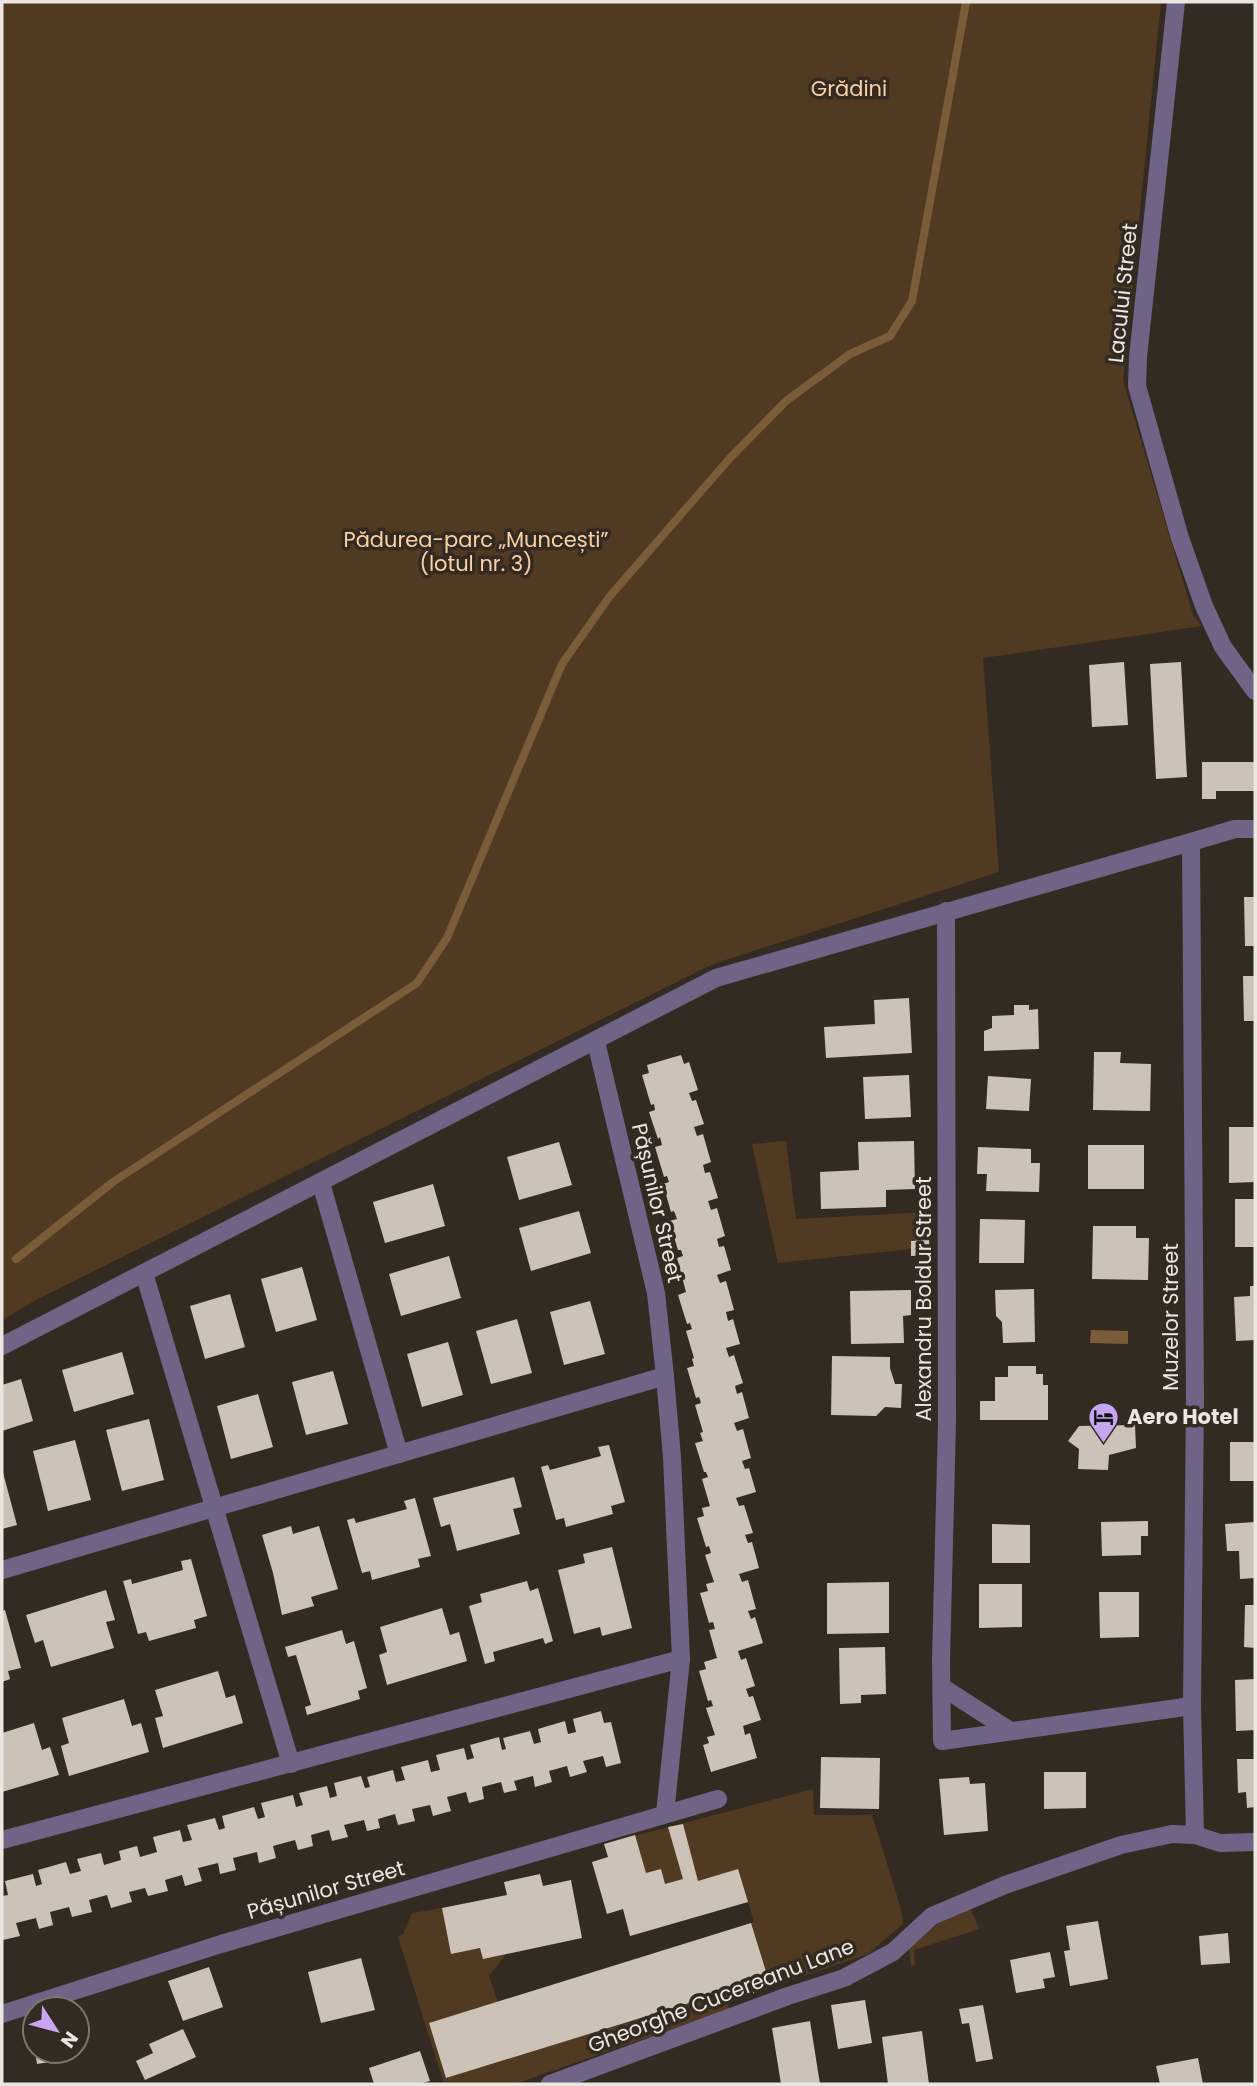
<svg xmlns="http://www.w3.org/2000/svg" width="1257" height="2086" viewBox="0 0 1257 2086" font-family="Poppins,sans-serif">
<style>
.green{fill:#503a21}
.water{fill:#7b5c39}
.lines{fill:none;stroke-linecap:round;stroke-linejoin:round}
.stream{stroke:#7b5c39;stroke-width:8}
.building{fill:#ccc2b7}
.minor{stroke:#716385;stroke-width:18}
.labels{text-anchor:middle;stroke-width:7;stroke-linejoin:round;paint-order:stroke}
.park-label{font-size:21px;fill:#fbd1a4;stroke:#332b22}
.street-label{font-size:21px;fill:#ece6e0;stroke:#332b22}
.poi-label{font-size:21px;font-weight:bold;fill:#ece6e0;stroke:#332b22;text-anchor:start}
</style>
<rect width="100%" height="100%" fill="#332b22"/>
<g class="green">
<polygon points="2,2 1161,2 1123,380 1193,615 1202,626 983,658 999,872 713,964 40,1298 2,1320"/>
<polygon points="786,1141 796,1219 929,1212 929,1240 911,1241 911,1249 778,1263 752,1144"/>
<polygon points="813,1789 814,1815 872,1815 901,1909 903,1924 868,1954 754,1993 751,1983 768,1978 751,1923 754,1922 748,1902 630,1936 623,1909 607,1914 592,1862 608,1857 604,1844"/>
<polygon points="970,1907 979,1929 914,1950 915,1965 911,1967 909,1948 939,1923"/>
<polygon points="442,1908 451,1953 480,1948 506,1954 489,1976 498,2002 429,2023 446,2078 725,1992 729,2009 515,2084 444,2084 398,1937 403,1934 412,1913"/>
</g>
<polygon class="water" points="1091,1330 1128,1331 1128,1344 1090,1343"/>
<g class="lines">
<polyline class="stream" points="16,1259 113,1182 417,983 447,938 562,664 610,596 730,458 786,401 850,354 890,336 912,301 966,2"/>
</g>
<g class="building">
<polygon points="1124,662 1128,725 1092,727 1089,665"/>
<polygon points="1181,662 1187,777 1156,779 1150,664"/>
<polygon points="1202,762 1255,762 1255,791 1216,791 1216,799 1202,799"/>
<polygon points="1244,897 1255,897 1255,946 1245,946"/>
<polygon points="1243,976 1255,976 1255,1021 1244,1021"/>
<polygon points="909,998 912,1053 826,1058 824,1027 875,1024 874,1000"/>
<polygon points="1014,1005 1029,1005 1029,1010 1038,1009 1039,1049 984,1051 984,1031 992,1028 992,1016 1014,1015"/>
<polygon points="1094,1052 1121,1052 1120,1063 1151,1064 1150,1111 1093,1110"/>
<polygon points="681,1055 684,1064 689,1062 698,1090 689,1093 692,1101 696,1100 704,1124 694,1127 697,1136 703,1134 711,1162 703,1165 705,1173 710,1172 718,1198 708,1201 711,1210 717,1208 725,1236 717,1239 719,1247 724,1246 731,1270 717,1275 720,1283 726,1281 734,1310 726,1312 728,1321 733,1319 740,1344 726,1348 729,1357 734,1355 743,1383 735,1386 737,1394 742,1392 749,1418 734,1423 737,1431 743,1429 751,1458 742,1461 745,1469 749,1468 756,1492 736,1498 739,1506 744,1505 753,1533 745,1535 748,1543 752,1542 759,1568 739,1574 742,1582 748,1580 756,1609 748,1611 751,1619 755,1617 763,1643 738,1651 741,1660 746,1658 755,1686 746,1689 749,1697 753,1696 761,1720 743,1726 745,1735 750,1733 757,1758 711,1772 703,1745 709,1743 707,1737 715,1735 706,1708 713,1706 711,1700 708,1701 699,1671 706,1669 704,1662 717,1658 709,1630 715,1629 713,1622 709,1623 700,1593 708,1591 706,1584 714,1582 705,1555 711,1553 709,1546 706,1547 697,1518 704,1516 702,1508 710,1506 702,1479 708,1477 706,1472 704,1472 695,1443 703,1441 700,1433 703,1432 695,1405 701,1403 699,1397 696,1398 687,1368 694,1366 692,1359 694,1358 686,1331 692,1329 690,1323 687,1324 678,1295 686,1292 677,1258 683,1256 681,1250 678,1250 669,1221 677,1219 674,1211 671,1212 663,1184 669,1182 667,1176 664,1177 655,1147 662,1145 660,1137 658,1139 649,1112 655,1110 654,1104 651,1105 642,1075 649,1073 647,1065"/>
<polygon points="909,1075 911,1117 865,1119 863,1077"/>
<polygon points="988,1076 1031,1079 1029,1111 986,1109"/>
<polygon points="1229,1127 1255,1127 1255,1182 1229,1183"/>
<polygon points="914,1141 915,1189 886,1190 886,1207 821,1209 820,1172 859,1170 858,1142"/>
<polygon points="559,1142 572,1185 519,1200 507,1157"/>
<rect x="1088" y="1145" width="56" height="44"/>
<polygon points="978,1147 1031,1149 1031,1163 1040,1163 1039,1192 986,1191 987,1174 977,1174"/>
<polygon points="433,1184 445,1226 385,1243 373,1202"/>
<rect x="1235" y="1199" width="20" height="48"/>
<polygon points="579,1211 591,1253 531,1271 519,1228"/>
<polygon points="980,1219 1025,1220 1024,1263 979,1263"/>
<polygon points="1093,1226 1136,1226 1136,1238 1149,1238 1148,1280 1092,1279"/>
<polygon points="929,1240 930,1255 911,1256 911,1241"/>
<polygon points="449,1256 461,1298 401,1316 389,1274"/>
<polygon points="302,1267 317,1320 276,1332 261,1279"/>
<polygon points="1250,1286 1255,1286 1255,1340 1236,1341 1234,1297 1250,1296"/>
<polygon points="1034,1289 1035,1342 1003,1343 1002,1322 996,1316 995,1290"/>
<polygon points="911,1290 911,1315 903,1316 904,1343 851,1344 850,1291"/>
<polygon points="230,1294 245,1347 205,1359 190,1306"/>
<polygon points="590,1301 605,1354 564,1365 550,1312"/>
<polygon points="517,1319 532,1373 491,1384 476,1331"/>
<polygon points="448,1342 463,1395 422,1407 407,1354"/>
<polygon points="122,1352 134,1394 74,1412 62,1370"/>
<polygon points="832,1356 890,1357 890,1368 895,1384 902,1384 901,1408 885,1407 876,1416 831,1415"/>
<polygon points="1008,1366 1036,1366 1036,1374 1043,1374 1043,1385 1048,1385 1048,1420 980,1420 980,1401 995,1401 995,1377 1008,1377"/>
<polygon points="333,1371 348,1424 306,1435 292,1382"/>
<polygon points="21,1379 33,1421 2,1431 2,1385"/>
<polygon points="258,1394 273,1447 231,1459 217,1406"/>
<polygon points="149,1419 164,1480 122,1491 106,1430"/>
<polygon points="1135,1425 1136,1448 1109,1455 1108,1470 1078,1469 1079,1449 1068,1441 1079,1426"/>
<polygon points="75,1440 91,1500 48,1511 33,1451"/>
<rect x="1230" y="1442" width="25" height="39"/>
<polygon points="609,1445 625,1502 611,1506 613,1514 566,1527 564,1518 556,1520 541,1467 548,1465 550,1470 601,1456 598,1447"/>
<polygon points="2,1469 17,1525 2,1529"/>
<polygon points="514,1477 522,1507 513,1509 520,1534 457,1551 450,1524 441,1527 433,1498"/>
<polygon points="415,1498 431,1556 418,1559 420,1567 372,1580 370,1571 362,1573 347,1520 354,1518 356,1523 407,1509 404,1501"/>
<polygon points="1148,1521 1148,1536 1141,1536 1141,1555 1102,1556 1101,1522"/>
<polygon points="1255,1522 1255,1578 1240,1579 1239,1551 1227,1551 1225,1524"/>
<polygon points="992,1524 1030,1525 1030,1563 992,1563"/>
<polygon points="291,1526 293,1534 319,1526 338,1589 311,1597 314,1606 282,1615 273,1573 262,1535"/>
<polygon points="612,1547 632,1628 602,1636 600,1627 574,1634 558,1570 585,1563 583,1554"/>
<polygon points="191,1559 207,1616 194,1620 196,1628 149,1641 146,1632 138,1634 123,1581 131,1579 132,1584 183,1570 181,1561"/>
<polygon points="527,1581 530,1591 538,1588 553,1641 545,1644 543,1638 493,1652 495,1661 485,1664 469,1606 482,1602 480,1594"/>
<polygon points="889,1582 889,1633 827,1634 827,1583"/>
<polygon points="979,1584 1022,1584 1022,1627 979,1628"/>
<polygon points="106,1590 115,1620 106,1622 114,1648 51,1667 43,1640 35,1643 26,1615"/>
<polygon points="1099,1592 1139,1592 1139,1637 1100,1638"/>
<polygon points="1245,1605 1255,1605 1255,1648 1244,1647"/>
<polygon points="442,1608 450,1635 459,1632 467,1661 387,1685 379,1655 387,1652 380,1627"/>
<polygon points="5,1610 21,1668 8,1671 10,1679 2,1682 2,1611"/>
<polygon points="342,1630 346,1644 354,1641 367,1688 358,1691 360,1699 307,1715 305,1707 311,1705 296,1655 288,1657 285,1647"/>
<polygon points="885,1647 886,1694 861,1695 861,1703 840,1704 839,1648"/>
<polygon points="218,1671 226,1698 235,1695 243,1723 163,1748 155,1718 163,1716 155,1690"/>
<polygon points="1255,1679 1255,1730 1236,1731 1235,1680"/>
<polygon points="124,1699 132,1726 141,1723 149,1752 69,1776 61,1746 69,1743 62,1718"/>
<polygon points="601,1711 604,1723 611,1722 621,1763 606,1767 603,1756 583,1761 587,1772 570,1777 567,1766 549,1771 552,1782 535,1787 533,1776 514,1781 517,1790 504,1793 501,1782 482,1787 484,1799 469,1803 466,1792 447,1797 451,1811 433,1816 430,1805 412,1809 415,1821 398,1825 395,1814 378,1819 380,1828 367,1831 364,1820 344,1825 348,1837 332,1841 329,1830 311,1835 313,1846 298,1850 295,1840 273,1846 276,1858 259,1863 257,1852 233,1858 236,1870 220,1874 218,1863 198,1868 202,1881 185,1886 182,1875 165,1880 168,1891 148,1896 145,1888 129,1892 132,1902 111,1908 107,1895 89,1900 92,1912 72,1917 69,1907 50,1912 53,1925 39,1929 36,1918 16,1923 20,1936 3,1940 2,1896 8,1895 5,1881 33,1874 36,1886 42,1884 38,1870 66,1862 70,1874 81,1871 77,1859 101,1853 104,1865 121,1860 119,1851 137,1846 140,1857 157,1852 153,1837 180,1830 183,1842 192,1840 187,1825 215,1818 219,1830 225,1828 222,1816 254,1807 258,1819 265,1817 261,1803 293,1795 296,1807 303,1805 299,1793 327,1786 330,1798 337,1796 334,1783 361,1776 365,1788 370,1787 367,1777 393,1770 396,1782 405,1780 401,1767 428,1760 431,1772 440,1770 436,1755 464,1748 467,1760 474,1758 470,1745 499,1737 502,1750 506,1749 503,1738 530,1731 534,1744 541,1742 538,1729 565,1721 568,1734 576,1732 573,1719"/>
<polygon points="34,1723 42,1750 50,1747 59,1775 2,1792 2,1733"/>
<polygon points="821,1757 880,1758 879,1809 820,1808"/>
<polygon points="1237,1759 1255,1759 1255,1807 1247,1808 1246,1792 1238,1793"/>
<polygon points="1044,1772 1086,1772 1086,1808 1044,1809"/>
<polygon points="969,1777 970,1784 985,1783 988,1831 944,1835 939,1779"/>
<polygon points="683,1824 698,1881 738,1869 748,1902 630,1936 623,1909 607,1914 592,1862 608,1857 604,1844 635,1835 646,1873 661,1869 665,1884 683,1879 668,1827"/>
<polygon points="540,1874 543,1886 571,1880 582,1938 483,1959 480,1948 451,1954 442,1908 507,1895 504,1882"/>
<polygon points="1098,1921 1108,1979 1070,1986 1064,1951 1070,1950 1066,1926"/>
<polygon points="751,1923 768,1978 751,1983 754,1993 728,2001 725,1992 446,2078 429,2023"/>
<polygon points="1228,1933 1230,1963 1201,1965 1199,1936"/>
<polygon points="1050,1952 1055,1977 1043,1979 1045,1988 1016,1993 1010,1960"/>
<polygon points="361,1958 375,2010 321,2023 308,1972"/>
<polygon points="209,1967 223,2007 183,2021 168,1981"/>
<polygon points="865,2000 872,2043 838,2049 831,2005"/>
<polygon points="983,2005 993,2059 976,2062 969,2023 962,2024 959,2009"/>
<polygon points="810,2021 820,2084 781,2084 772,2028"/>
<polygon points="183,2029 196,2057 145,2080 136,2061 153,2053 149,2044"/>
<polygon points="922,2031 929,2084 888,2084 882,2037"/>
<polygon points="35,2051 68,2051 69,2059 37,2064"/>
<polygon points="420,2051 430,2081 419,2084 374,2084 369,2068"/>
<polygon points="1198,2058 1203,2084 1160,2084 1156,2066"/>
</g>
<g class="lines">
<g class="minor">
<polyline points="1176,2 1138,357 1137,386 1180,538 1204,606 1223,647 1255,691"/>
<polyline points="1191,842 1195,1398 1192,1706 1195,1835"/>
<polyline points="946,911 947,1422 941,1660 942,1741 1192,1706"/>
<polyline points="596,1042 656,1293 665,1376 672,1457 681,1659 665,1814"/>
<polyline points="321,1183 399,1454"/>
<polyline points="144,1273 291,1764"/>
<polyline points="2,1346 716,978 1191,842 1235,829 1255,829"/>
<polyline points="2,1570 665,1376"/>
<polyline points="942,1687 1009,1730"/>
<polyline points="2,1840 681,1659"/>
<polyline points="2,2014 221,1944 718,1799"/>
<polyline points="550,2084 788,1996 844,1978 893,1952 932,1916 1005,1885 1121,1845 1172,1834 1195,1835 1220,1843 1255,1842"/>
</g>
</g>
<defs>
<symbol id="hotel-pin" viewBox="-11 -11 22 30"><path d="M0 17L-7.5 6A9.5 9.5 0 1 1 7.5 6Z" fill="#c6a6f0" stroke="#332b22"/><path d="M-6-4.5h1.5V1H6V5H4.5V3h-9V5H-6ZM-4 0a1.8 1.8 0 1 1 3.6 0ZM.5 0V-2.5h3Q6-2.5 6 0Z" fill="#111"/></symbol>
</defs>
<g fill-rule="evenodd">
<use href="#hotel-pin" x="1086" y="1400" width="35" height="47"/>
</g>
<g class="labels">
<g class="park-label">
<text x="849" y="96">Grădini</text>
<text x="476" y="547">Pădurea-parc „Muncești”<tspan x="476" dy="24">(lotul nr. 3)</tspan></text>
</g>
<g class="street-label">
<text transform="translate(1123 293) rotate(-84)" y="7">Lacului Street</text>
<text transform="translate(657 1203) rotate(77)" y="7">Pășunilor Street</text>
<text transform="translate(924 1299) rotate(-90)" y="7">Alexandru Boldur Street</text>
<text transform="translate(1171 1317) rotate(-90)" y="7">Muzelor Street</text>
<text transform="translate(326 1890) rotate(-16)" y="7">Pășunilor Street</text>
<text transform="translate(721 1996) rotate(-21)" y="7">Gheorghe Cucereanu Lane</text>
</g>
<g class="poi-label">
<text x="1127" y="1424">Aero Hotel</text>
</g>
</g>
<rect width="1257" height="2086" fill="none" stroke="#ece6e0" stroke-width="7"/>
<g transform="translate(56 2030) rotate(126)"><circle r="33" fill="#332b22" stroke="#7d766e" stroke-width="2"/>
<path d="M0-5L12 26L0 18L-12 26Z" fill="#c6a6f0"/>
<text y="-10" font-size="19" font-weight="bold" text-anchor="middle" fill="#ece6e0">N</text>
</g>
</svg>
